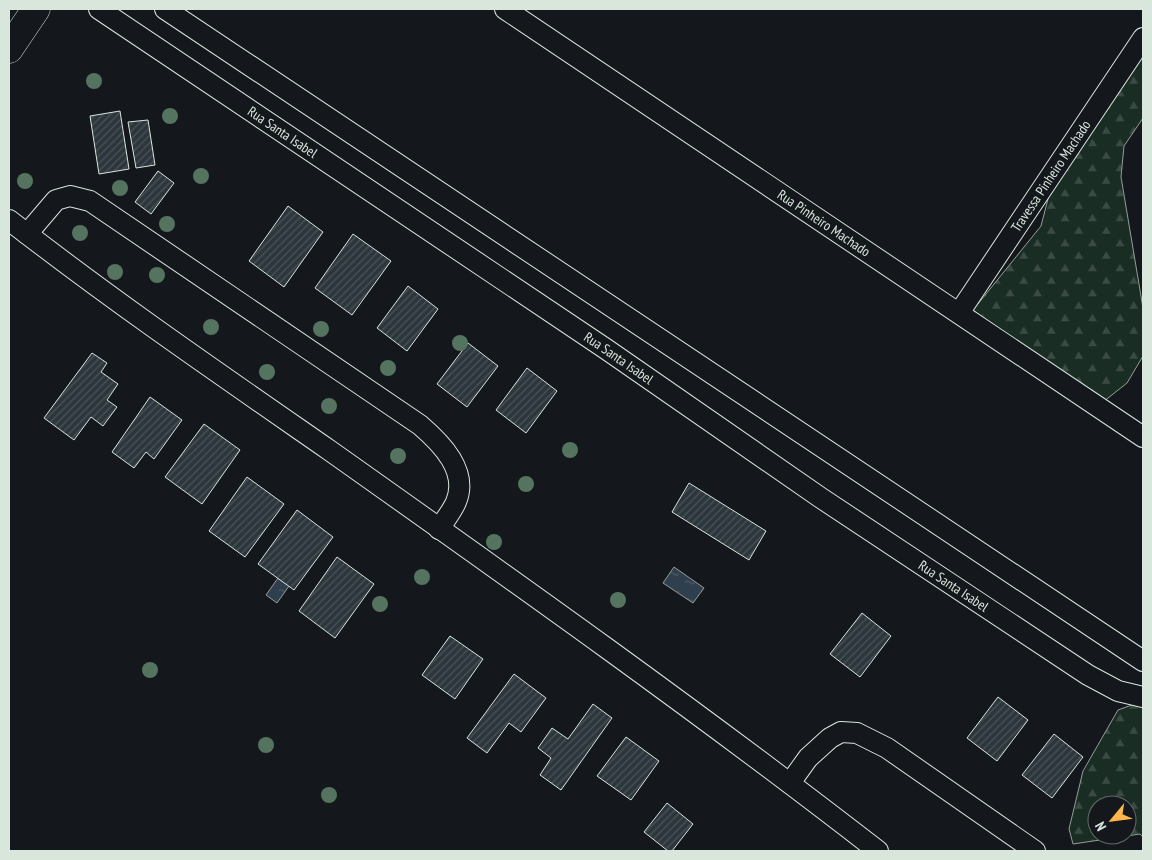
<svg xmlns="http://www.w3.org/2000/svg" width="1152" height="860" viewBox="0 0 1152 860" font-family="'PT Sans Narrow',sans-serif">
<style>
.forest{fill:url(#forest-firs);stroke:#939e99;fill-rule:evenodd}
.water{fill:url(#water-ripples);stroke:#939e99}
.building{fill:url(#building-hatch);stroke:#d8e6dc}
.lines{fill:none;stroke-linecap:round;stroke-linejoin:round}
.minor-casing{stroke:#d8e6dc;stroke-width:22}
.primary-casing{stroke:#d8e6dc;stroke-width:29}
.minor{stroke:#14181c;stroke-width:20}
.primary{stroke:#14181c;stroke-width:28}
.tree{fill:#55745f}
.labels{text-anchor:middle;stroke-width:4;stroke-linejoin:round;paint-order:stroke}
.street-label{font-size:14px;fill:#d8e6dc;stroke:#14181c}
</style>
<defs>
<pattern id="forest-firs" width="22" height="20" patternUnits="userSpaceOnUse" patternTransform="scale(1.25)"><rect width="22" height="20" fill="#1a2d24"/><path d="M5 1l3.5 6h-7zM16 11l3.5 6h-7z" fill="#3b4b43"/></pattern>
<pattern id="water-ripples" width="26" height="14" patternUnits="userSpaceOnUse" patternTransform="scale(1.25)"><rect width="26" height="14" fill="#2f3f4d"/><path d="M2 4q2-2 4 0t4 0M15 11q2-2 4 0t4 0" fill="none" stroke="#4c5b66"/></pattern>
<pattern id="building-hatch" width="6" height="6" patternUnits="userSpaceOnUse" patternTransform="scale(1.25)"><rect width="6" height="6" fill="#2c363c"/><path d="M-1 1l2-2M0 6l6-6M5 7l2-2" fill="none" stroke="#4a5358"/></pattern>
</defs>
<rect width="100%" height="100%" fill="#14181c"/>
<g class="forest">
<polygon points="1143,53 1143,118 1124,146 1121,177 1143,308 1143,356 1127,383 1103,402 973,310 1041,226 1049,195"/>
<path d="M1143 701V837L1140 834 1073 844 1069 829 1083 771 1118 710ZM1097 805H1127V835H1097Z"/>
</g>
<g class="water">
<polygon points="674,567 704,588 693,603 663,583"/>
<polygon points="278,578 289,586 277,603 266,595"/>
</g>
<g class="building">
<polygon points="120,111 129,169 99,174 90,116"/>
<polygon points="148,120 155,165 136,168 128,122"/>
<polygon points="158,171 174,183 151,214 135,202"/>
<polygon points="288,206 323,232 284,287 249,261"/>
<polygon points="353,234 391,261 352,315 315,288"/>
<polygon points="408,286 438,309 407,351 377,328"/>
<polygon points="468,343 498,366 467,407 437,384"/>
<polygon points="92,353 107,363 101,372 118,384 107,400 117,407 103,426 91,417 74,440 44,418"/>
<polygon points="527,368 557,391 526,433 496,410"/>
<polygon points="150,397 182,420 154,459 146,452 134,468 112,452"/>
<polygon points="204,424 240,450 202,504 165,477"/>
<polygon points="247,477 284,504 245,557 209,531"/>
<polygon points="689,483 766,531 749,560 672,512"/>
<polygon points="297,510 333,537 294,590 258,564"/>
<polygon points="337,557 374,584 335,638 299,611"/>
<polygon points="862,613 891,636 860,677 830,654"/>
<polygon points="450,636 483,659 455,699 422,675"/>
<polygon points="514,674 546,698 521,732 509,723 487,753 467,738"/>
<polygon points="998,697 1028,720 997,761 967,738"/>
<polygon points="593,704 612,718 561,790 540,775 551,758 538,748 552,728 568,739"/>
<polygon points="1054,734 1083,757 1052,798 1022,775"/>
<polygon points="626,737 659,761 631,800 597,776"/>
<polygon points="667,803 693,824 672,851 668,851 644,832"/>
</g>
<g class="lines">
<defs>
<g id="minor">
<path id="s1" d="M99 9 606 349 821 498 1088 675 1118 691 1143 697"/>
<polyline points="165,9 1143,661"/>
<path id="s2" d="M505 9 1143 437"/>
<path d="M9 220C113 301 221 375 329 450 514 581 699 712 878 851"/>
<path d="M27 234 56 200 70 196 90 201 420 425C441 443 469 471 456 502 452 511 445 520 439 529"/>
<path id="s3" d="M959 313 1143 38"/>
<polyline points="790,783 808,758 830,738 841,732 857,733 887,748 1035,851"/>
</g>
<polyline id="primary" points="9,49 36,9"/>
</defs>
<use href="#minor" class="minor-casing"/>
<use href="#primary" class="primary-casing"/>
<use href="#minor" class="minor"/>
<use href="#primary" class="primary"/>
</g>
<g class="tree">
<circle cx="94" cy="81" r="8"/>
<circle cx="170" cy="116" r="8"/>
<circle cx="201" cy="176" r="8"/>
<circle cx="25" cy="181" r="8"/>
<circle cx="120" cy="188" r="8"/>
<circle cx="167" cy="224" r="8"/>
<circle cx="80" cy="233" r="8"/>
<circle cx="115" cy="272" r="8"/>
<circle cx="157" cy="275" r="8"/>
<circle cx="211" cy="327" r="8"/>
<circle cx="321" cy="329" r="8"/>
<circle cx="460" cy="343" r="8"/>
<circle cx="388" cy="368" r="8"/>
<circle cx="267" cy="372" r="8"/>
<circle cx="329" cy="406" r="8"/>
<circle cx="570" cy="450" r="8"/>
<circle cx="398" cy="456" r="8"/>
<circle cx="526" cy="484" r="8"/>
<circle cx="494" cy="542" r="8"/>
<circle cx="422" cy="577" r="8"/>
<circle cx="618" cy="600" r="8"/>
<circle cx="380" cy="604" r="8"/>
<circle cx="150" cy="670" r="8"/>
<circle cx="266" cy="745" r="8"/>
<circle cx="329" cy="795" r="8"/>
</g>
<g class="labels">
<g class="street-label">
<text dy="5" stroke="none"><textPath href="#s1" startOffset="221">Rua Santa Isabel</textPath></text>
<text dy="5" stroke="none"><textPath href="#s3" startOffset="165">Travessa Pinheiro Machado</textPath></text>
<text dy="5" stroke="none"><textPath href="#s2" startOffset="384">Rua Pinheiro Machado</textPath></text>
<text dy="5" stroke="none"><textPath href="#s1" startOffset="626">Rua Santa Isabel</textPath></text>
<text dy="5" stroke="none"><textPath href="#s1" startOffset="1031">Rua Santa Isabel</textPath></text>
</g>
</g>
<rect width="1152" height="860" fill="none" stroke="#d8e6dc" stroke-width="20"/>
<g transform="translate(1112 820) rotate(241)"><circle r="24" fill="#14181c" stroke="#626a69"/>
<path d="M0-4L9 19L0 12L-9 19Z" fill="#ffb74d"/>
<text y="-8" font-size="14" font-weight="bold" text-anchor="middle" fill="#d8e6dc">N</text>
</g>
</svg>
